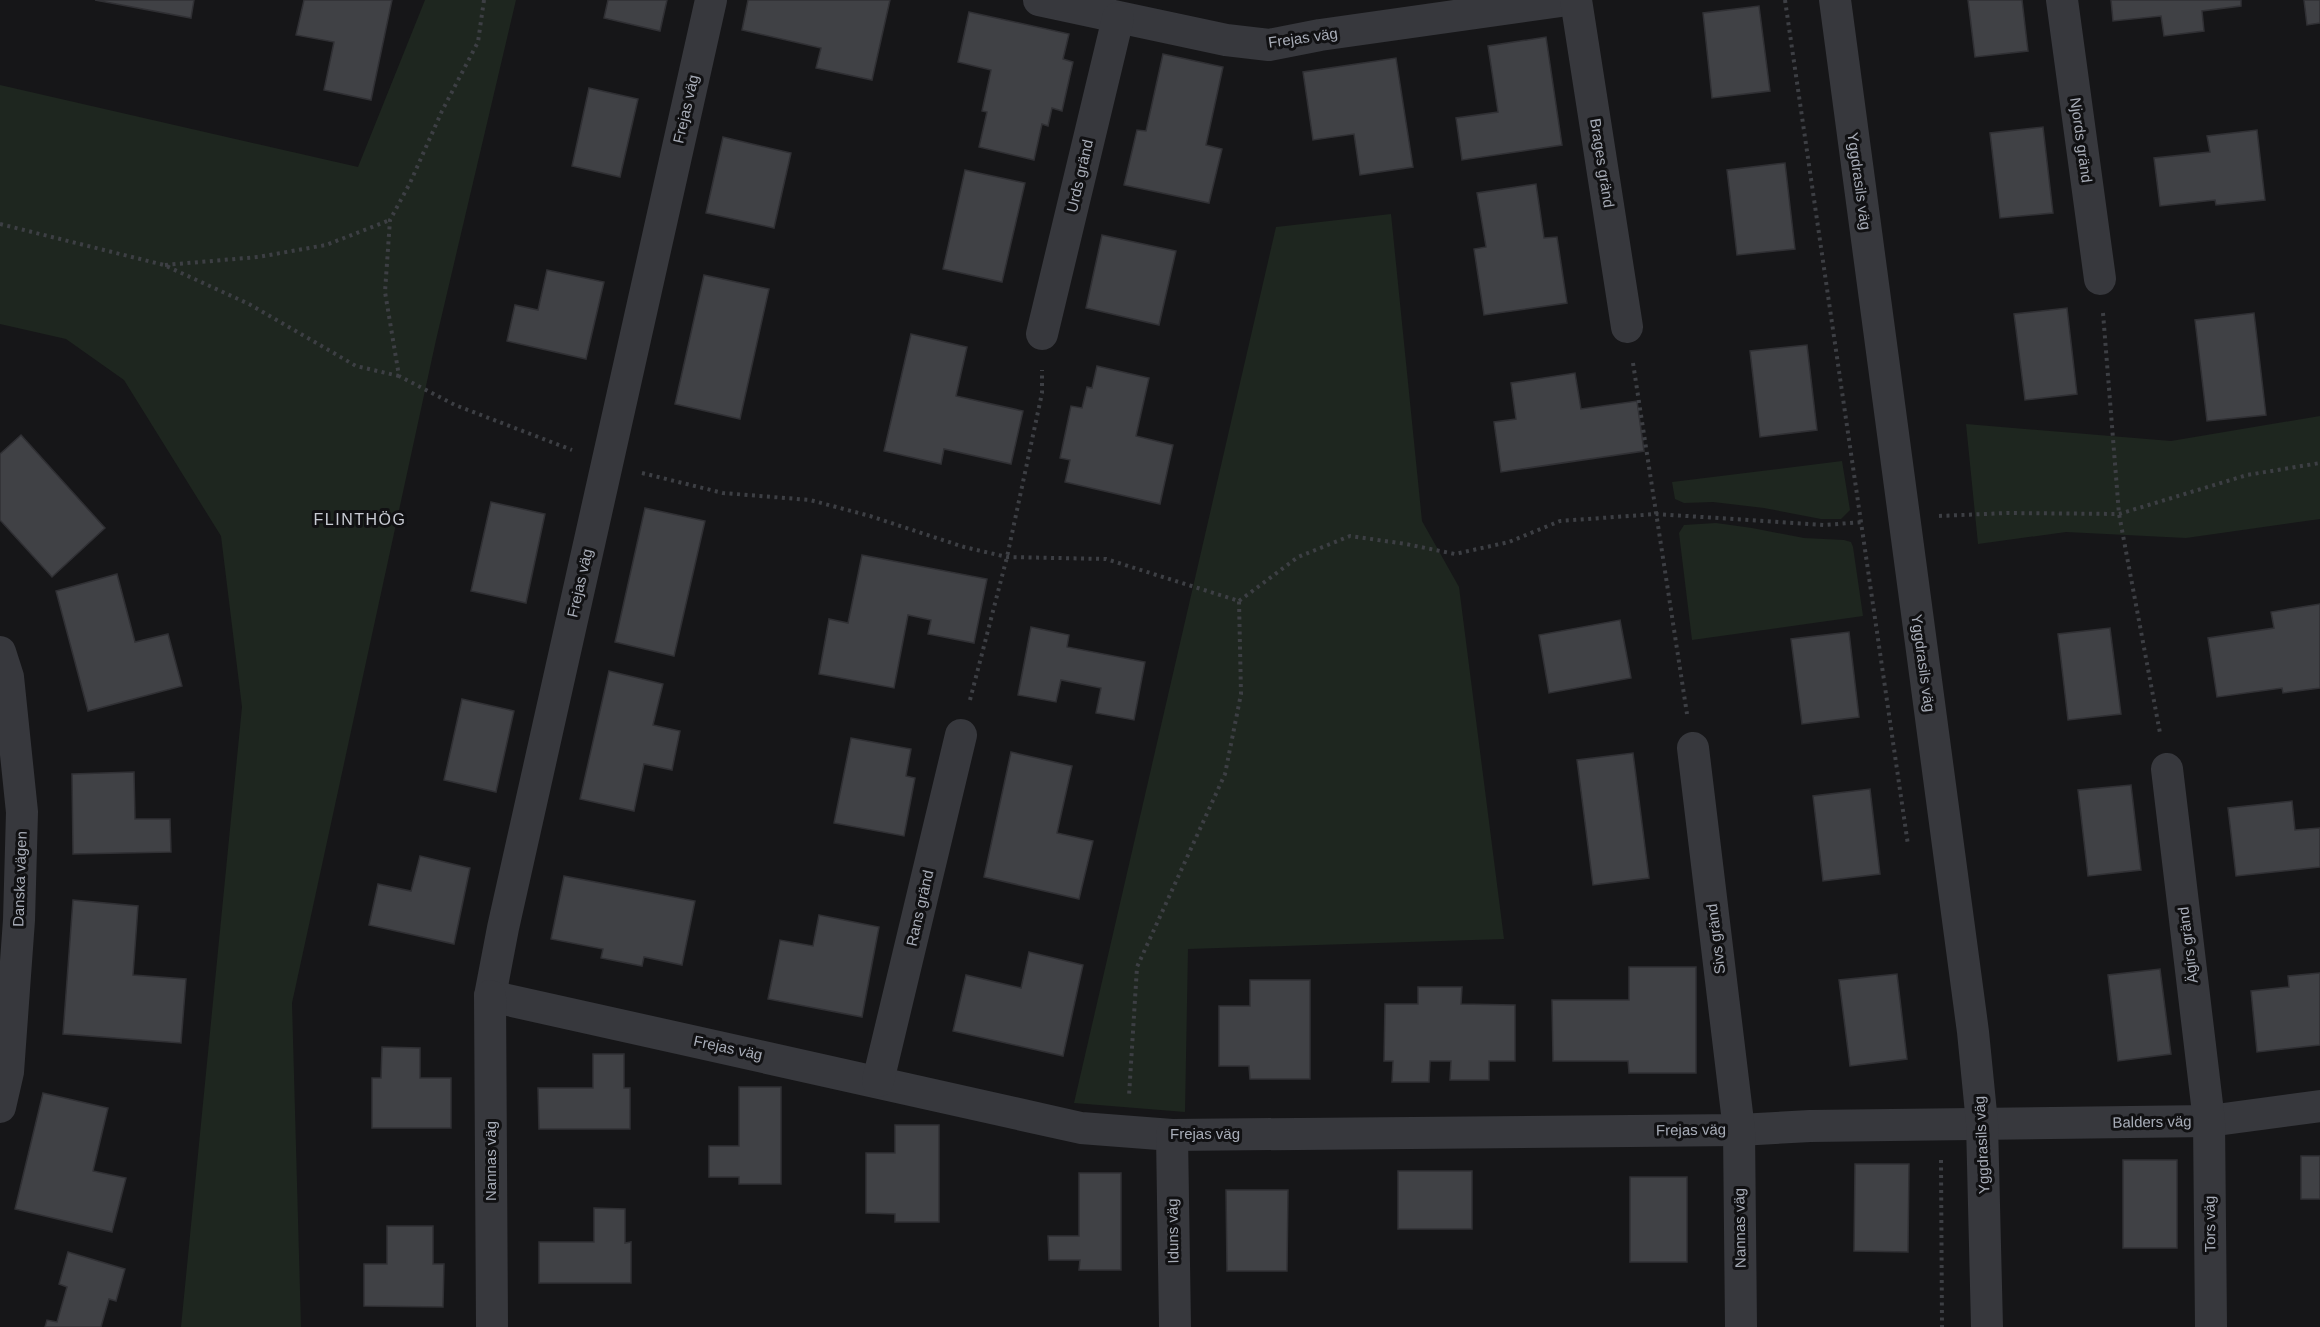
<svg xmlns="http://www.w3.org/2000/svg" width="2320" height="1327" viewBox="0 0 2320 1327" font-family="Helvetica,sans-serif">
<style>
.green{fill:#1e261f}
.building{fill:#404145;stroke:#303034;stroke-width:1.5}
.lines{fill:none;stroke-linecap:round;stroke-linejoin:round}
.path{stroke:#3d3f44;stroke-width:4;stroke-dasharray:3 4.5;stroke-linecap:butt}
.minor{stroke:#37383d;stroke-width:32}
.labels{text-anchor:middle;stroke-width:6;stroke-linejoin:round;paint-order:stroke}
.street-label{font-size:15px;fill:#a8adb8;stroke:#111113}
.neighbourhood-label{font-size:16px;letter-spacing:1.5px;fill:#c9ccd4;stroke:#111113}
</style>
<rect width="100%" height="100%" fill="#161618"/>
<g class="green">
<polygon points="425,0 516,0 436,340 292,1003 301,1327 181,1327 242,707 221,536 124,380 66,339 0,324 0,85 358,167"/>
<polygon points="1391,214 1422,521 1459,587 1504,939 1188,949 1185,1112 1074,1103 1276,227"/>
<polygon points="2320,416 2320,519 2186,538 2066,532 1978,544 1966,424 2171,441"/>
<polygon points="1842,461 1850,510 1841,519 1821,519 1764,508 1713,502 1684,503 1675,499 1672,482"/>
<polygon points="1716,523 1752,528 1804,538 1844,540 1851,542 1853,547 1863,616 1692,640 1679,533 1684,525"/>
</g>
<g class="building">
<polygon points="95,0 194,0 191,18"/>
<polygon points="304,0 392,0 371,100 324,90 334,42 296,35"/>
<polygon points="608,0 667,0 660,31 604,18"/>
<polygon points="748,0 890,0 872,80 816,68 821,48 742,30"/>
<polygon points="1968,0 2022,0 2028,51 1975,57"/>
<polygon points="2111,0 2241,0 2241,6 2202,11 2204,31 2164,36 2161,16 2113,21"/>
<polygon points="2304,0 2320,0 2320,23 2307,25"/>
<polygon points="1759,6 1770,91 1712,98 1703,13"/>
<polygon points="969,12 1069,34 1063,59 1073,62 1062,111 1052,108 1048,126 1042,124 1034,160 979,147 987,112 982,111 991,70 958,62"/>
<polygon points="1546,37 1562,145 1462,160 1456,118 1498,112 1488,46"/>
<polygon points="1163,54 1223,67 1206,145 1222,149 1209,203 1124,185 1137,130 1146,131"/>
<polygon points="1396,58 1413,167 1360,175 1354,134 1313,140 1303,72"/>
<polygon points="589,88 638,99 620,177 572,166"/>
<polygon points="2043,127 2053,213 2000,218 1990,133"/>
<polygon points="2257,130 2265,200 2216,205 2215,200 2160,206 2154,158 2210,152 2207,136"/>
<polygon points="723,137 791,153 774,228 706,213"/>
<polygon points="1785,163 1795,249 1737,255 1727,170"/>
<polygon points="965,170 1025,183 1002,282 943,269"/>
<polygon points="1536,184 1544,238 1557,237 1567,303 1484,315 1474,249 1486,247 1477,193"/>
<polygon points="1102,235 1176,251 1159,325 1086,308"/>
<polygon points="547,270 604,282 586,359 507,341 515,305 538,310"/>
<polygon points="704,275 769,289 740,419 675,404"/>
<polygon points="2067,308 2077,394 2025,400 2014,314"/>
<polygon points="2254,313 2266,415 2207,421 2195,320"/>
<polygon points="911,334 967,347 956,396 1023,411 1011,464 944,449 941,464 884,451"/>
<polygon points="1807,345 1817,430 1760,437 1750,351"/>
<polygon points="1097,366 1149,378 1136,436 1173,445 1160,504 1065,482 1070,460 1060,458 1071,406 1082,408 1087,387 1092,388"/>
<polygon points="1575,373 1581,409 1637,401 1644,451 1501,472 1494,422 1516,419 1511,383"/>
<polygon points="21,435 105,528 52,577 0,520 0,454"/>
<polygon points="491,502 545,514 526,603 471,591"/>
<polygon points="645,508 705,521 674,656 615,642"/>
<polygon points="862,555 987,579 974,643 928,634 931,620 908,615 894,688 819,674 829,619 848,623"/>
<polygon points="117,574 135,642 168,634 182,686 88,711 56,591"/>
<polygon points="2320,604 2320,688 2283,693 2282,688 2217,697 2208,638 2274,628 2271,612"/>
<polygon points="1620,620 1631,678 1549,693 1539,635"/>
<polygon points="1031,627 1069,635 1067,647 1145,662 1134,720 1096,713 1101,688 1061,680 1056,702 1018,695"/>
<polygon points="2110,628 2121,714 2068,720 2058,634"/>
<polygon points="1849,632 1859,717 1802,724 1791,639"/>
<polygon points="609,671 663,684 653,725 680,731 672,770 644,764 634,811 580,799"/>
<polygon points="462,699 514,711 496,792 444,780"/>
<polygon points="851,738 911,749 906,776 915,778 904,836 834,823"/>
<polygon points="1011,752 1072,766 1057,833 1093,841 1079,899 984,877"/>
<polygon points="1633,753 1649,878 1593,885 1577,760"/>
<polygon points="134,772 135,819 170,819 171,852 73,854 72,774"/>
<polygon points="2131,785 2141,870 2088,876 2078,790"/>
<polygon points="1870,789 1880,874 1823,881 1813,796"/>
<polygon points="2292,801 2295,830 2320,828 2320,867 2236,876 2228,808"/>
<polygon points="420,856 470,868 454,944 369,925 378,884 411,891"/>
<polygon points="564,876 695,901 682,965 644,957 642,966 601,958 603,949 551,939"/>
<polygon points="73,900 138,906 133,975 186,979 181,1043 63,1034"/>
<polygon points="819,915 879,927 862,1017 768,999 780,940 813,946"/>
<polygon points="1029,952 1083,965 1063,1056 953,1031 966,975 1021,988"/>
<polygon points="1629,967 1696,967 1696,1073 1629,1073 1628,1061 1553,1061 1552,1000 1629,1000"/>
<polygon points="2160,969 2171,1054 2118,1061 2108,975"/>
<polygon points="2320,973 2320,1045 2257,1052 2251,991 2289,987 2288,976"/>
<polygon points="1897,974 1907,1059 1850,1066 1839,980"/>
<polygon points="1250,980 1310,980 1310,1079 1250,1079 1249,1066 1219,1066 1219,1006 1250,1006"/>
<polygon points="1418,987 1462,987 1461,1004 1515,1005 1515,1061 1489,1061 1489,1080 1450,1080 1451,1061 1430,1061 1429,1082 1392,1082 1393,1061 1384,1061 1385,1004 1418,1004"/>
<polygon points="382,1047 420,1048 420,1078 451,1078 451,1128 372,1128 372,1078 381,1078"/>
<polygon points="593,1054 624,1054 624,1088 630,1088 630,1129 539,1129 538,1088 593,1088"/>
<polygon points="739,1087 781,1087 781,1184 739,1184 739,1177 709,1177 709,1146 739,1146"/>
<polygon points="43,1093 108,1108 93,1171 126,1178 112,1232 15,1209"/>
<polygon points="895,1125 939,1125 939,1222 895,1222 895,1214 866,1213 866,1153 895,1153"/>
<rect x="2301" y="1156" width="19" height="43"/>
<rect x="2123" y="1160" width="54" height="88"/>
<polygon points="1855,1164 1909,1164 1908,1252 1854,1251"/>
<rect x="1398" y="1171" width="74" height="58"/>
<polygon points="1079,1173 1121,1173 1121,1270 1079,1270 1080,1260 1049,1260 1048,1236 1079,1236"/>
<rect x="1630" y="1177" width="57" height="85"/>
<polygon points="1226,1190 1288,1190 1287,1271 1227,1271"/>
<polygon points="594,1208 625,1209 625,1243 631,1242 631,1283 539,1283 539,1242 594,1242"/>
<polygon points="387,1226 433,1226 433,1264 444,1264 443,1307 364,1306 364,1264 387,1264"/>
<polygon points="68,1252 125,1269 116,1301 109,1299 101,1327 45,1327 47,1320 57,1322 67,1287 59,1284"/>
</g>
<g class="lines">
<g class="path">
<polyline points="484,0 478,42 442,111 410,183 390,220 385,292 399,376 455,405 572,450"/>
<polyline points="1785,0 1908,845"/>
<polyline points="0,224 164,265 249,304 356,366 399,376"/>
<polyline points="165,265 258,257 326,245 390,220"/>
<polyline points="2103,313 2119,514 2160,733"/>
<polyline points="1633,363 1687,714"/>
<polyline points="642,473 723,493 810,500 870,516 964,547 1007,557 1106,559 1239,601 1241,694 1225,774 1137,967 1129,1096"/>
<polyline points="1939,516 2007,513 2119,514 2247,475 2320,463"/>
<polyline points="1239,601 1298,557 1350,536 1406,544 1455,554 1509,542 1560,521 1656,514 1825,525 1863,522"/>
<polyline points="970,700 1007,557 1042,393 1042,370"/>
<polyline points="1941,1160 1942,1327"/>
</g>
<g class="minor">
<polyline points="711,0 503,928 490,996 1081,1128 1172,1135 1739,1130 1810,1126 2209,1121 2320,1106"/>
<polyline points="1039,0 1226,40 1269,45 1320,35 1568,0"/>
<polyline points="1576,0 1627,327"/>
<polyline points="1835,0 1973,1032 1982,1123 1987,1327"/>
<polyline points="2062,0 2100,279"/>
<polyline points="1042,334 1118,18"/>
<polyline points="0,652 8,677 22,812 19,920 8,1072 0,1107"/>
<polyline points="1693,748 1739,1130 1741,1327"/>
<polyline points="2167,769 2209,1121 2211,1327"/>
<polyline points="490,996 492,1327"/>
<polyline points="878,1081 961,735"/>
<polyline points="1172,1135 1175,1327"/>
</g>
</g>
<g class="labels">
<g class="street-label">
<text transform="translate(1303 38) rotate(-8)" y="5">Frejas väg</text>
<text transform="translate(686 109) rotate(-77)" y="5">Frejas väg</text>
<text transform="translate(2081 140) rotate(82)" y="5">Njords gränd</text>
<text transform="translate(1602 163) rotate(81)" y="5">Brages gränd</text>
<text transform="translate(1080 176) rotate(-77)" y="5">Urds gränd</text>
<text transform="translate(1859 181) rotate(82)" y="5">Yggdrasils väg</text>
<text transform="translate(580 583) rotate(-77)" y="5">Frejas väg</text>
<text transform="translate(1923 663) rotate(82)" y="5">Yggdrasils väg</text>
<text transform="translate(20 879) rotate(-88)" y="5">Danska vägen</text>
<text transform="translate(920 908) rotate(-77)" y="5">Rans gränd</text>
<text transform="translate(1716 939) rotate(-97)" y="5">Sivs gränd</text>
<text transform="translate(2188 945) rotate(-97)" y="5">Ägirs gränd</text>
<text transform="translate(728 1048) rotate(12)" y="5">Frejas väg</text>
<text transform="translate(2152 1122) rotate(-1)" y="5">Balders väg</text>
<text transform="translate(1691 1130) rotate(-1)" y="5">Frejas väg</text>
<text x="1205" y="1139">Frejas väg</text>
<text transform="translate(1982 1145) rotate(-93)" y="5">Yggdrasils väg</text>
<text transform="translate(491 1161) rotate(-90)" y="5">Nannas väg</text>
<text transform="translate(2210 1224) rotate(-91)" y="5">Tors väg</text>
<text transform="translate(1740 1228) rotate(-91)" y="5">Nannas väg</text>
<text transform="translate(1173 1231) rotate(-91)" y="5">Iduns väg</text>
</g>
<g class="neighbourhood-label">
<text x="360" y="525">FLINTHÖG</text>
</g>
</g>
</svg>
